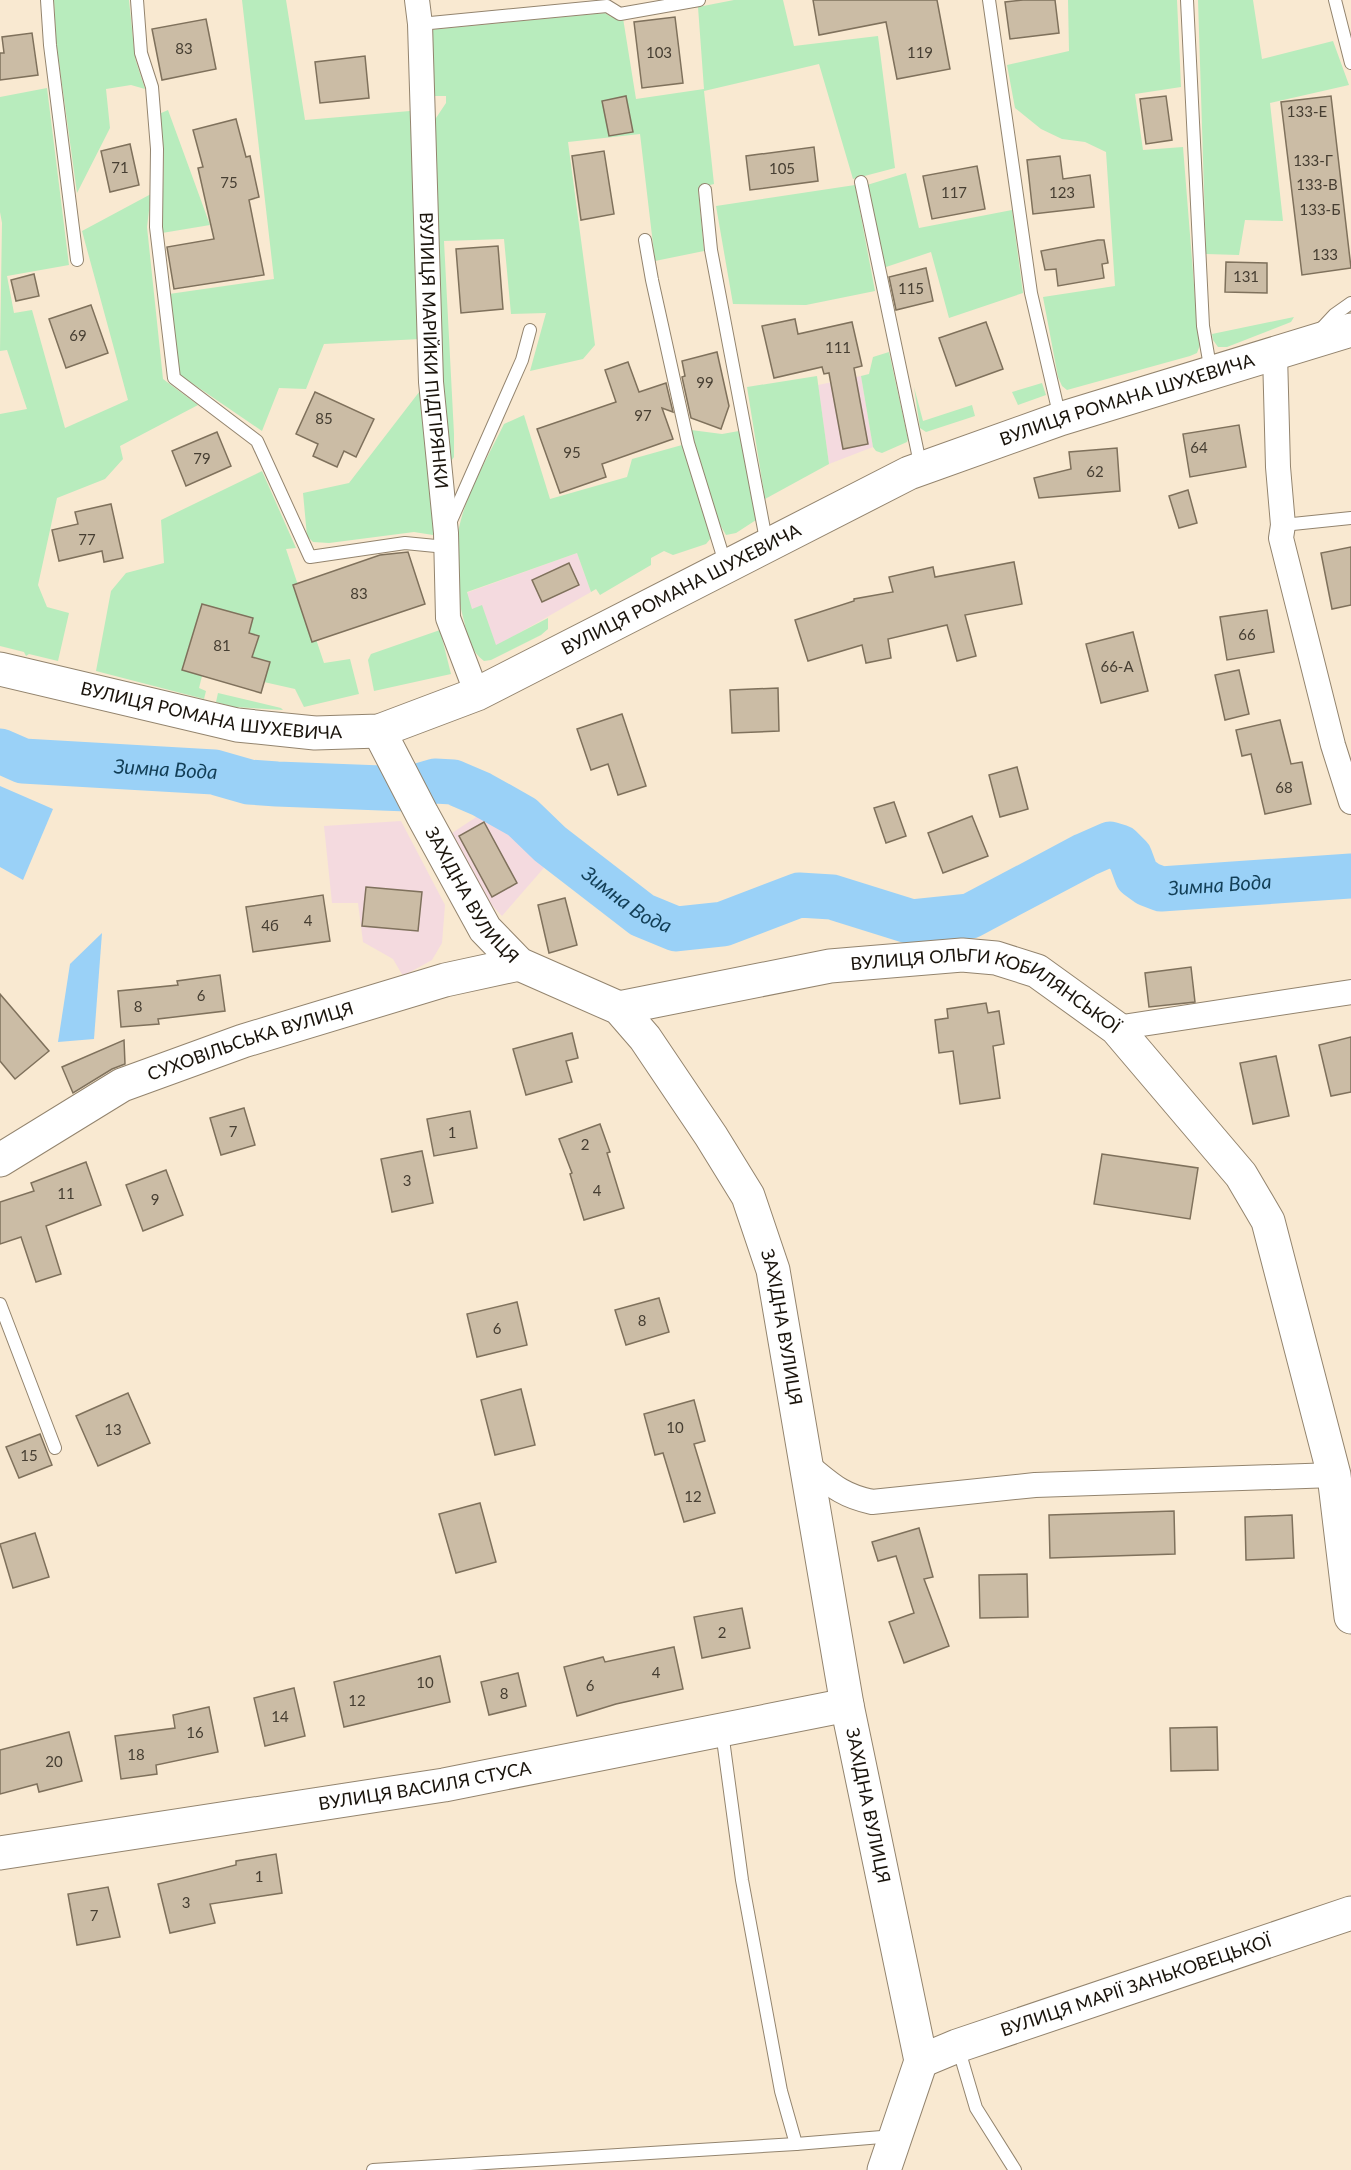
<svg xmlns="http://www.w3.org/2000/svg" width="1351" height="2170" viewBox="0 0 1351 2170" font-family="Lato,sans-serif">
<style>
.commercial{fill:#f4dadf}
.green{fill:#b8ecbd}
.water{fill:#9ad1f7}
.lines{fill:none;stroke-linecap:round;stroke-linejoin:round}
.river{stroke:#9ad1f7;stroke-width:45}
.building{fill:#cbbca5;stroke:#7f715c;stroke-width:1.5}
.lane-casing{stroke:#93846e;stroke-width:14}
.street-casing{stroke:#93846e;stroke-width:26}
.secondary-casing{stroke:#93846e;stroke-width:35}
.lane{stroke:#fff;stroke-width:12}
.street{stroke:#fff;stroke-width:24}
.secondary{stroke:#fff;stroke-width:33}
.labels{text-anchor:middle;stroke-width:6;stroke-linejoin:round;paint-order:stroke}
.number-label{font-size:15px;fill:#463e32}
.street-label{font-size:18px;fill:#1a140c;stroke:#fff}
.water-label{font-size:20px;font-style:italic;fill:#123e56;stroke:#fff}
</style>
<rect width="100%" height="100%" fill="#f9e9d1"/>
<g class="commercial">
<polygon points="861,376 873,447 829,464 818,385"/>
<polygon points="577,553 591,592 496,646 482,606 472,609 466,593"/>
<polygon points="490,808 549,862 502,916 480,893 446,837"/>
<polygon points="401,821 445,905 442,943 432,960 403,976 393,959 363,942 358,903 332,903 324,826"/>
</g>
<g class="green">
<polygon points="54,0 129,0 135,58 145,89 131,85 106,89 110,128 77,193 56,41"/>
<polygon points="242,0 286,0 305,120 410,111 420,339 324,344 306,389 279,388 262,431 180,375 169,294 274,279"/>
<polygon points="734,0 783,0 794,46 878,36 895,168 853,179 819,64 704,91 714,184 698,188 704,251 655,261 640,134 568,142 595,345 583,359 530,371 546,313 511,314 504,239 444,241 454,434 454,457 449,464 442,380 434,121 446,103 446,96 432,96 428,30 605,13 611,17 623,18 636,99 704,89 698,7"/>
<polygon points="1068,0 1177,0 1181,87 1135,94 1143,150 1183,147 1198,335 1200,345 1197,353 1190,356 1067,390 1062,386 1058,377 1043,297 1115,286 1106,152 1085,142 1062,139 1041,129 1015,108 1007,65 1069,51"/>
<polygon points="1198,0 1253,0 1262,59 1333,41 1349,85 1270,103 1283,221 1245,220 1239,255 1206,254"/>
<polygon points="47,88 69,265 7,276 14,313 32,310 65,428 128,400 82,231 151,194 147,227 163,379 198,405 120,446 123,459 105,479 57,498 38,585 47,607 69,613 58,661 29,654 26,656 24,652 0,646 0,414 27,409 7,350 0,351 2,223 0,212 0,97"/>
<polygon points="168,110 210,225 162,233 164,152 159,114"/>
<polygon points="906,173 919,228 1012,210 1023,293 949,318 931,252 883,268 867,185"/>
<polygon points="855,185 875,291 806,305 733,304 716,206"/>
<polygon points="1294,317 1291,322 1227,347 1218,347 1213,340 1212,334"/>
<polygon points="889,352 908,439 907,442 882,453 876,451 873,447 861,376 869,374 873,357"/>
<polygon points="817,376 829,464 765,499 747,387"/>
<polygon points="1042,383 1046,395 1018,405 1012,392"/>
<polygon points="423,387 438,522 433,535 414,532 329,543 313,542 307,536 303,493 349,483"/>
<polygon points="914,387 923,421 972,405 975,416 926,432 920,428"/>
<path d="M524 415 550 499 627 477 632 459 682 445 711 538 706 544 673 555 664 551 651 558V565L600 595 596 589 591 592 577 553 467 592 472 609 482 605 496 645 548 618V629L541 635 491 660 484 661C471 652 467 635 464 621 455 588 452 549 462 516 471 485 490 453 504 424Z"/>
<polygon points="691,430 722,434 739,431 756,520 736,533 726,535 718,521"/>
<polygon points="262,471 296,548 286,549 324,663 350,659 359,694 304,707 295,689 255,680 212,636 199,688 206,691 204,699 96,671 111,591 126,573 164,563 161,520"/>
<polygon points="440,630 451,674 374,691 368,660 371,654"/>
<polygon points="218,693 281,708 283,710 234,707 216,702"/>
</g>
<g class="water">
<polygon points="0,786 53,809 23,880 0,867"/>
<polygon points="102,933 94,1039 58,1042 70,964"/>
</g>
<g class="lines">
<path class="river" id="s1" d="M0 751 23 761 214 772 249 782 277 784 408 789 435 781 453 782 481 794 522 817 550 844 642 915 676 929 723 924 799 895 832 897 912 922 970 916 1085 855 1110 844 1120 847 1130 857 1137 876 1148 884 1161 889 1351 876"/>
</g>
<g class="building">
<polygon points="813,0 937,0 950,69 897,79 886,22 819,35"/>
<polygon points="1023,0 1055,0 1059,33 1010,39 1005,2"/>
<polygon points="675,17 683,83 642,88 634,22"/>
<polygon points="206,19 216,69 162,80 152,29"/>
<polygon points="32,33 38,75 0,80 0,53 4,53 2,37"/>
<polygon points="365,56 369,98 320,103 315,62"/>
<polygon points="626,96 633,132 609,136 602,101"/>
<polygon points="1166,96 1172,140 1146,144 1140,99"/>
<polygon points="1331,96 1351,268 1302,275 1281,102"/>
<polygon points="236,119 246,157 250,156 259,197 249,200 264,275 174,289 167,247 214,239 198,168 203,167 193,130"/>
<polygon points="130,144 139,185 110,192 101,151"/>
<polygon points="814,147 818,181 750,190 746,156"/>
<polygon points="604,151 614,214 581,220 572,156"/>
<polygon points="1060,156 1063,179 1090,175 1094,207 1033,214 1027,160"/>
<polygon points="977,166 985,209 932,219 923,176"/>
<polygon points="1098,240 1104,240 1108,263 1102,264 1104,278 1058,286 1056,269 1045,270 1041,251"/>
<polygon points="498,246 503,309 461,313 456,249"/>
<polygon points="1226,262 1267,263 1267,293 1225,292"/>
<polygon points="926,268 933,301 896,310 889,277"/>
<polygon points="34,274 39,296 16,301 11,280"/>
<polygon points="91,305 108,353 66,368 49,319"/>
<polygon points="795,319 798,334 852,322 862,366 854,368 868,444 843,449 829,373 824,374 822,367 774,378 762,326"/>
<polygon points="986,322 1003,369 956,386 939,338"/>
<polygon points="717,352 729,406 721,429 691,418 682,377 685,376 682,361"/>
<polygon points="628,362 639,392 666,383 673,412 662,408 673,439 602,464 606,477 560,493 537,429 616,402 605,370"/>
<polygon points="315,392 374,419 356,457 344,451 337,467 313,456 318,444 296,434"/>
<polygon points="1239,425 1246,467 1190,477 1183,434"/>
<polygon points="217,432 231,466 186,486 172,451"/>
<polygon points="1117,448 1120,491 1039,498 1034,478 1071,469 1069,452"/>
<polygon points="1188,490 1197,523 1179,528 1169,496"/>
<polygon points="111,504 123,558 104,562 102,551 59,561 52,530 78,524 75,512"/>
<polygon points="1351,547 1351,605 1332,609 1321,553"/>
<polygon points="408,552 425,604 312,642 293,585 380,555"/>
<polygon points="1014,562 1022,604 965,615 976,656 957,661 947,625 888,639 891,658 866,663 862,645 808,661 795,620 854,601 854,599 893,592 889,577 933,567 935,577"/>
<polygon points="569,563 579,585 542,602 532,580"/>
<polygon points="202,604 253,618 249,633 259,636 252,657 270,662 261,693 182,670"/>
<polygon points="1267,610 1274,652 1227,660 1220,617"/>
<polygon points="1133,632 1148,691 1101,703 1086,644"/>
<polygon points="1239,670 1249,714 1225,720 1215,675"/>
<polygon points="778,688 779,731 732,733 730,690"/>
<polygon points="622,714 646,786 618,795 608,764 591,770 577,729"/>
<polygon points="1280,720 1291,764 1302,762 1311,804 1265,814 1251,754 1242,756 1236,730"/>
<polygon points="1017,767 1028,809 1000,817 989,775"/>
<polygon points="894,802 906,836 886,843 874,808"/>
<polygon points="972,816 988,856 943,873 928,833"/>
<polygon points="484,822 517,883 492,897 459,836"/>
<polygon points="366,887 422,892 418,931 362,926"/>
<polygon points="323,895 330,941 253,952 246,907"/>
<polygon points="565,898 577,945 549,953 538,905"/>
<polygon points="1191,967 1195,1002 1149,1007 1145,973"/>
<polygon points="220,975 225,1011 158,1019 159,1024 121,1027 118,991 178,985 177,981"/>
<polygon points="0,994 49,1051 15,1079 0,1061"/>
<polygon points="986,1003 988,1013 999,1011 1004,1044 993,1046 1000,1098 960,1104 953,1051 939,1053 935,1020 948,1018 947,1009"/>
<polygon points="572,1033 578,1058 566,1061 572,1082 526,1095 513,1049"/>
<polygon points="1351,1037 1351,1092 1331,1096 1319,1045"/>
<polygon points="124,1040 125,1064 112,1069 73,1093 62,1067"/>
<polygon points="1276,1056 1289,1116 1253,1124 1240,1063"/>
<polygon points="244,1108 255,1145 221,1155 210,1118"/>
<polygon points="470,1111 477,1148 434,1156 427,1119"/>
<polygon points="600,1124 610,1152 607,1153 624,1208 584,1220 570,1174 572,1173 559,1139"/>
<polygon points="422,1151 433,1203 392,1212 381,1159"/>
<polygon points="1102,1154 1198,1168 1190,1219 1094,1204"/>
<polygon points="86,1162 101,1205 46,1226 61,1274 36,1282 21,1237 0,1244 0,1202 34,1191 31,1183"/>
<polygon points="166,1170 183,1215 143,1231 126,1185"/>
<polygon points="659,1298 669,1332 626,1345 615,1310"/>
<polygon points="517,1302 527,1345 477,1357 467,1314"/>
<polygon points="521,1389 535,1445 495,1455 481,1400"/>
<polygon points="128,1393 150,1443 98,1466 76,1416"/>
<polygon points="694,1400 705,1441 694,1444 715,1513 684,1522 663,1453 655,1455 644,1414"/>
<polygon points="40,1434 52,1465 19,1478 6,1447"/>
<polygon points="480,1503 496,1562 456,1573 439,1514"/>
<polygon points="1174,1511 1175,1554 1050,1558 1049,1515"/>
<polygon points="1292,1515 1294,1558 1246,1560 1245,1517"/>
<polygon points="919,1528 933,1577 924,1579 949,1646 904,1663 889,1622 914,1613 896,1556 878,1561 872,1542"/>
<polygon points="35,1533 49,1577 13,1588 0,1544"/>
<polygon points="1027,1574 1028,1617 980,1618 979,1575"/>
<polygon points="742,1608 750,1648 702,1658 694,1617"/>
<polygon points="674,1647 683,1689 616,1704 577,1716 564,1667 603,1657 605,1662"/>
<polygon points="440,1656 450,1702 344,1727 334,1682"/>
<polygon points="518,1673 526,1706 489,1715 481,1682"/>
<polygon points="294,1688 305,1736 265,1746 254,1698"/>
<polygon points="209,1707 218,1752 156,1765 157,1774 121,1779 115,1736 175,1728 173,1715"/>
<polygon points="1217,1727 1218,1770 1171,1771 1170,1728"/>
<polygon points="69,1732 82,1781 39,1792 37,1784 0,1794 0,1750"/>
<polygon points="276,1854 282,1893 210,1904 215,1923 170,1933 158,1884 236,1865 236,1861"/>
<polygon points="108,1887 120,1937 77,1945 68,1894"/>
</g>
<g class="lines">
<defs>
<g id="lane">
<polyline points="47,0 50,45 77,260"/>
<polyline points="137,0 141,53 152,87 157,149 156,227 174,378 257,441 310,557 405,543 446,547"/>
<polyline points="989,0 1031,293 1060,418"/>
<polyline points="1187,0 1203,326 1211,372"/>
<polyline points="1335,0 1351,63"/>
<polyline points="420,24 607,6 620,14 699,0"/>
<polyline points="861,182 921,468"/>
<polyline points="705,190 711,250 767,545"/>
<polyline points="645,240 652,280 688,443 726,566"/>
<polyline points="1320,330 1334,315 1351,303"/>
<polyline points="450,523 522,360 530,330"/>
<polyline points="1283,525 1351,518"/>
<polyline points="0,1304 55,1448"/>
<polyline points="722,1732 742,1880 781,2091 796,2144"/>
<polyline points="958,2047 976,2108 1015,2170"/>
<polyline points="373,2170 796,2144 894,2136"/>
</g>
<g id="street">
<path id="s2" d="M417 0 420 24 431 382 446 533 448 618 477 694"/>
<polyline points="1275,354 1278,467 1283,525 1281,538 1333,745 1351,802"/>
<polyline points="1116,1028 1351,992"/>
<path d="M806 1464C831 1484 840 1495 872 1502L1035 1485 1334 1475"/>
</g>
<g id="secondary">
<path id="s3" d="M0 669 237 725 315 733 379 731 477 694 909 473 1060 419 1351 330"/>
<path id="s4" d="M379 731 422 814 485 929 519 964 619 1008 645 1038 711 1136 748 1196 773 1270 847 1705 921 2061"/>
<path id="s5" d="M619 1008 830 966 962 955 996 958 1037 971 1116 1028 1241 1175 1268 1221 1334 1475 1351 1617"/>
<path id="s6" d="M0 1160 122 1085 243 1041 445 980 519 964"/>
<path id="s7" d="M0 1853 444 1785 847 1705"/>
<path id="s8" d="M921 2061 957 2046 1351 1913"/>
<polyline points="884,2170 921,2061"/>
</g>
</defs>
<use href="#lane" class="lane-casing"/>
<use href="#street" class="street-casing"/>
<use href="#secondary" class="secondary-casing"/>
<use href="#lane" class="lane"/>
<use href="#street" class="street"/>
<use href="#secondary" class="secondary"/>
</g>
<g class="labels">
<g class="number-label">
<text x="184" y="54">83</text>
<text x="659" y="58">103</text>
<text x="920" y="58">119</text>
<text x="1307" y="117">133-Е</text>
<text x="1313" y="166">133-Г</text>
<text x="120" y="173">71</text>
<text x="782" y="174">105</text>
<text x="229" y="188">75</text>
<text x="1317" y="190">133-В</text>
<text x="954" y="198">117</text>
<text x="1062" y="198">123</text>
<text x="1320" y="215">133-Б</text>
<text x="1325" y="260">133</text>
<text x="1246" y="282">131</text>
<text x="911" y="294">115</text>
<text x="78" y="341">69</text>
<text x="838" y="353">111</text>
<text x="705" y="388">99</text>
<text x="643" y="421">97</text>
<text x="324" y="424">85</text>
<text x="1199" y="453">64</text>
<text x="572" y="458">95</text>
<text x="202" y="464">79</text>
<text x="1095" y="477">62</text>
<text x="87" y="545">77</text>
<text x="359" y="599">83</text>
<text x="1247" y="640">66</text>
<text x="222" y="651">81</text>
<text x="1117" y="672">66-А</text>
<text x="1284" y="793">68</text>
<text x="308" y="926">4</text>
<text x="270" y="931">4б</text>
<text x="201" y="1001">6</text>
<text x="138" y="1012">8</text>
<text x="233" y="1137">7</text>
<text x="452" y="1138">1</text>
<text x="585" y="1150">2</text>
<text x="407" y="1186">3</text>
<text x="597" y="1196">4</text>
<text x="66" y="1199">11</text>
<text x="155" y="1205">9</text>
<text x="642" y="1326">8</text>
<text x="497" y="1334">6</text>
<text x="675" y="1433">10</text>
<text x="113" y="1435">13</text>
<text x="29" y="1461">15</text>
<text x="693" y="1502">12</text>
<text x="722" y="1638">2</text>
<text x="656" y="1678">4</text>
<text x="425" y="1688">10</text>
<text x="590" y="1691">6</text>
<text x="504" y="1699">8</text>
<text x="357" y="1706">12</text>
<text x="280" y="1722">14</text>
<text x="195" y="1738">16</text>
<text x="136" y="1760">18</text>
<text x="54" y="1767">20</text>
<text x="259" y="1882">1</text>
<text x="186" y="1908">3</text>
<text x="94" y="1921">7</text>
</g>
<g class="street-label">
<text dy="6" stroke="none"><textPath href="#s2" startOffset="351">ВУЛИЦЯ МАРІЙКИ ПІДГІРЯНКИ</textPath></text>
<text dy="6" stroke="none"><textPath href="#s3" startOffset="1206">ВУЛИЦЯ РОМАНА ШУХЕВИЧА</textPath></text>
<text dy="6" stroke="none"><textPath href="#s3" startOffset="720">ВУЛИЦЯ РОМАНА ШУХЕВИЧА</textPath></text>
<text dy="6" stroke="none"><textPath href="#s3" startOffset="216">ВУЛИЦЯ РОМАНА ШУХЕВИЧА</textPath></text>
<text dy="6" stroke="none"><textPath href="#s4" startOffset="189">ЗАХІДНА ВУЛИЦЯ</textPath></text>
<text dy="6" stroke="none"><textPath href="#s5" startOffset="380">ВУЛИЦЯ ОЛЬГИ КОБИЛЯНСЬКОЇ</textPath></text>
<text dy="6" stroke="none"><textPath href="#s6" startOffset="279">СУХОВІЛЬСЬКА ВУЛИЦЯ</textPath></text>
<text dy="6" stroke="none"><textPath href="#s4" startOffset="747">ЗАХІДНА ВУЛИЦЯ</textPath></text>
<text dy="6" stroke="none"><textPath href="#s7" startOffset="430">ВУЛИЦЯ ВАСИЛЯ СТУСА</textPath></text>
<text dy="6" stroke="none"><textPath href="#s4" startOffset="1233">ЗАХІДНА ВУЛИЦЯ</textPath></text>
<text dy="6" stroke="none"><textPath href="#s8" startOffset="228">ВУЛИЦЯ МАРІЇ ЗАНЬКОВЕЦЬКОЇ</textPath></text>
</g>
<g class="water-label">
<text dy="7" stroke="none"><textPath href="#s1" startOffset="168">Зимна Вода</textPath></text>
<text dy="7" stroke="none"><textPath href="#s1" startOffset="1320">Зимна Вода</textPath></text>
<text dy="7" stroke="none"><textPath href="#s1" startOffset="670">Зимна Вода</textPath></text>
</g>
</g>
</svg>
